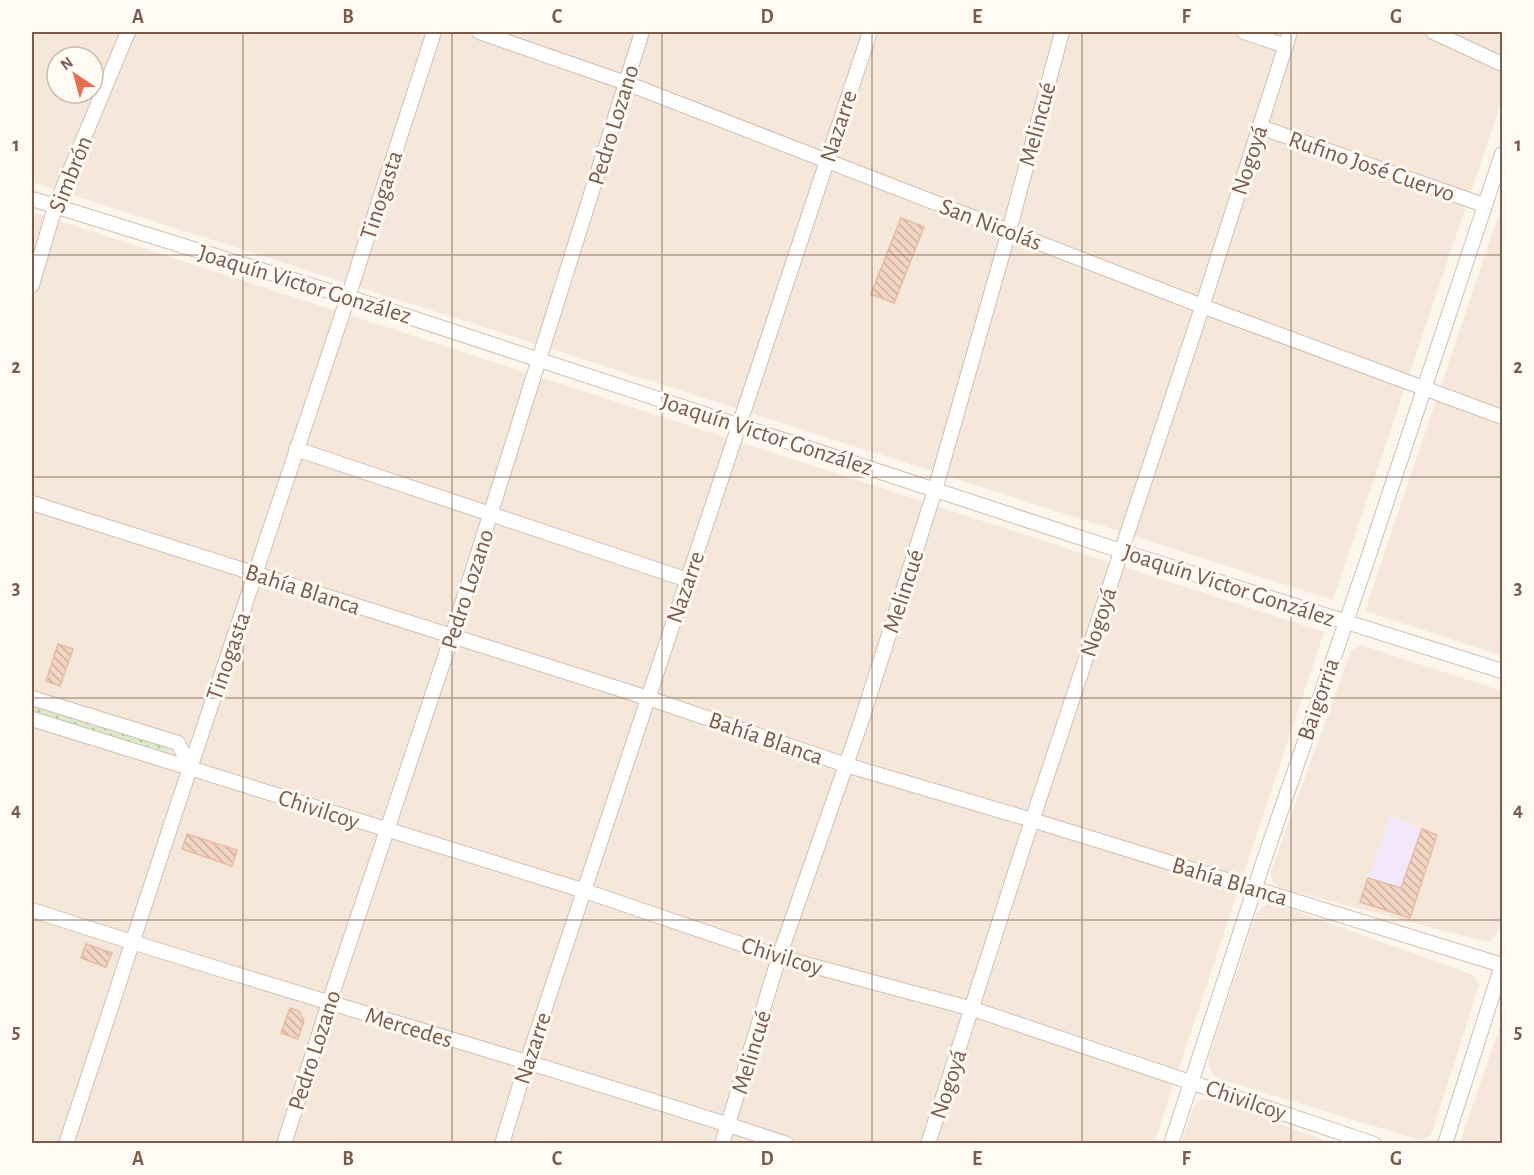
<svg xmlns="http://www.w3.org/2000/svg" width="1534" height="1175" viewBox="0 0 1534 1175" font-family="'Alegreya Sans',sans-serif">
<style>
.residential{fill:#f5e8da;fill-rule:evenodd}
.education{fill:#f3e8fa}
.park{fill:url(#park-dots)}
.building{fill:url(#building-back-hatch);stroke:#e6bba3;stroke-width:1.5}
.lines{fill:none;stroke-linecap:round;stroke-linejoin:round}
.minor-casing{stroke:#d1beb0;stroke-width:16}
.minor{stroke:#fff;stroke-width:14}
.grid{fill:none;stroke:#7a5c4d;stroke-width:1.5;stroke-opacity:0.55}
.labels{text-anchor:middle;stroke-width:6;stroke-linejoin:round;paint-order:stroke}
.street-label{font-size:24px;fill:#7a5c4d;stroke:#fffaf3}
.neatline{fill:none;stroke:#7a5c4d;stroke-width:2}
.grid-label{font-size:20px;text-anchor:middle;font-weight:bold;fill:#7a5c4d}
</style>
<defs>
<pattern id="park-dots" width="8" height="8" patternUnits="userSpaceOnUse" patternTransform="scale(1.5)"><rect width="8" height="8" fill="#d8ecc9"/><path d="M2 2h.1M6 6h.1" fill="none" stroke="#b4c2a5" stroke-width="1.8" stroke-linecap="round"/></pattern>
<pattern id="building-back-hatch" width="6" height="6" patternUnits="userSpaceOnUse" patternTransform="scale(1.5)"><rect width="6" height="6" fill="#f3d5c3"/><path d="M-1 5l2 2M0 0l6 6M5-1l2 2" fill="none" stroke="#cab0a1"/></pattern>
</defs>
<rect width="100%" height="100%" fill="#fdf6ec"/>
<g class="residential">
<path d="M32 32H1502V100L1333 600 32 182ZM57 57H93V93H57Z"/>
<polygon points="1502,205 1502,656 1365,611"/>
<polygon points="32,212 1324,632 1154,1143 32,1144"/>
<polygon points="1361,645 1502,691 1502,916 1496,936 1487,942 1280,888 1274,884 1271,879 1271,871 1351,651"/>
<polygon points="1266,904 1276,904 1473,975 1479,985 1431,1135 1420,1140 1219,1079 1212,1073 1209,1065 1209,1057 1256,914"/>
<polygon points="1502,1020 1502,1143 1460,1143"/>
<polygon points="1208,1098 1212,1099 1332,1143 1181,1143 1194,1106 1201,1099"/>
</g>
<polygon class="education" points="1390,815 1437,835 1410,918 1360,902"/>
<polygon class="park" points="32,704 166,746 168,752 162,753 32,712"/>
<g class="building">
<polygon points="901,218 924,227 894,303 871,294"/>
<polygon points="58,644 73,649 60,686 46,681"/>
<polygon points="1422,829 1437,835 1410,918 1360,902 1368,878 1401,888"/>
<polygon points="187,834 237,850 232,866 182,849"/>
<polygon points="86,944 112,953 106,967 81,958"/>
<polygon points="290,1008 299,1011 304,1021 298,1039 281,1033"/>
</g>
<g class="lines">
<defs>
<g id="minor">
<polyline points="479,32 626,83 1202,306 1502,417"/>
<polyline points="1244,32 1286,46"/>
<polyline points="1433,32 1502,64"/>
<polyline points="1260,127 1484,205"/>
<polyline points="32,199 348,297 1121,551 1502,671"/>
<polyline points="32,285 55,207 128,32"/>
<polyline points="296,449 688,580"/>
<polyline points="32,503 648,698 846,765 1032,820 1502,965"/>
<polyline points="32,698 178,743 190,767"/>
<polyline points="32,719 585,891 779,957 973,1009 1374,1144"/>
<path d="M32 910C282 992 537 1061 787 1144"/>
<polyline points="66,1144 175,813 348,297 434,32"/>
<polyline points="284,1144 329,1003 452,636 642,32"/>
<polyline points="502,1144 527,1062 870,32"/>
<polyline points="722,1144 779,957 861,722 935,490 1009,231 1062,32"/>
<polyline points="928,1144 1023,848 1195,329 1290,32"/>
<polyline points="1171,1144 1264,860 1365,567 1502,154"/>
<polyline points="1445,1144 1502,965"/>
</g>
</defs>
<use href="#minor" class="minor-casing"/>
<use href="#minor" class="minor"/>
</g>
<path class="grid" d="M243 32V1144M452 32V1144M662 32V1144M872 32V1144M1082 32V1144M1291 32V1144M32 255H1502M32 477H1502M32 698H1502M32 920H1502"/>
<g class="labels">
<g class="street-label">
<text transform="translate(1037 124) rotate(-75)" y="8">Melincué</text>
<text transform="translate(613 125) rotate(-73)" y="8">Pedro Lozano</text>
<text transform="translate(838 126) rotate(-72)" y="8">Nazarre</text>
<text transform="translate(1249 160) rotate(-72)" y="8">Nogoyá</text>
<text transform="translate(1372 166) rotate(19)" y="8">Rufino José Cuervo</text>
<text transform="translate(70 174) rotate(-68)" y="8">Simbrón</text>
<text transform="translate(381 195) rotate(-72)" y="8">Tinogasta</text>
<text transform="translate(991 224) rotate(21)" y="8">San Nicolás</text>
<text transform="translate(305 284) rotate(17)" y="8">Joaquín Victor González</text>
<text transform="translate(767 434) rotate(18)" y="8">Joaquín Victor González</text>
<text transform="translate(1229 585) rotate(18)" y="8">Joaquín Victor González</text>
<text transform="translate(685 587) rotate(-71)" y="8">Nazarre</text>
<text transform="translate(303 589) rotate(18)" y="8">Bahía Blanca</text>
<text transform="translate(467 589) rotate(-72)" y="8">Pedro Lozano</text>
<text transform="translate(903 591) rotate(-72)" y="8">Melincué</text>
<text transform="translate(1098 622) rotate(-72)" y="8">Nogoyá</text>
<text transform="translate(228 656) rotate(-71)" y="8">Tinogasta</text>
<text transform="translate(1318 699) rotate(-71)" y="8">Baigorria</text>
<text transform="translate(766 738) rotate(19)" y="8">Bahía Blanca</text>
<text transform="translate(319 809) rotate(18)" y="8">Chivilcoy</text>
<text transform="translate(1230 881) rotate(17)" y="8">Bahía Blanca</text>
<text transform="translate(782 956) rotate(17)" y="8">Chivilcoy</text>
<text transform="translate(409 1027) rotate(17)" y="8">Mercedes</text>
<text transform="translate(532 1048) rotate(-72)" y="8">Nazarre</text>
<text transform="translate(314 1050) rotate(-72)" y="8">Pedro Lozano</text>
<text transform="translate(751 1052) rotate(-73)" y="8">Melincué</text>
<text transform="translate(948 1084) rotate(-72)" y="8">Nogoyá</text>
<text transform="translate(1246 1100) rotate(19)" y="8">Chivilcoy</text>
</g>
</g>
<rect width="1534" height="1175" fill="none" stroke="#fffaf3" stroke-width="66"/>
<g transform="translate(75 75) rotate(324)"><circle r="28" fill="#fffaf3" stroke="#cabbb1" stroke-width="1.5"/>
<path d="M0-4.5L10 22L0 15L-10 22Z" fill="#e76f51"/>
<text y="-9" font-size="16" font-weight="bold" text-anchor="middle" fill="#7a5c4d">N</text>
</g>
<rect x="33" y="33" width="1468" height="1109" class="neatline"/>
<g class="grid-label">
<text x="138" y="23">A</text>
<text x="348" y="23">B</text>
<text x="557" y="23">C</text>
<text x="767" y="23">D</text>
<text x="977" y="23">E</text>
<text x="1186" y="23">F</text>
<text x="1396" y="23">G</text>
<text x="16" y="151">1</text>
<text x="1518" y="151">1</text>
<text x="16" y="373">2</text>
<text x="1518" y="373">2</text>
<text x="16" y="594">3</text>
<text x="1518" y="594">3</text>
<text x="16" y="816">4</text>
<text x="1518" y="816">4</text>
<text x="16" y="1038">5</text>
<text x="1518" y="1038">5</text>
<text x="138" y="1165">A</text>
<text x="348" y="1165">B</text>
<text x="557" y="1165">C</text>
<text x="767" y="1165">D</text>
<text x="977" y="1165">E</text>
<text x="1186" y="1165">F</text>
<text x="1396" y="1165">G</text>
</g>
</svg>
